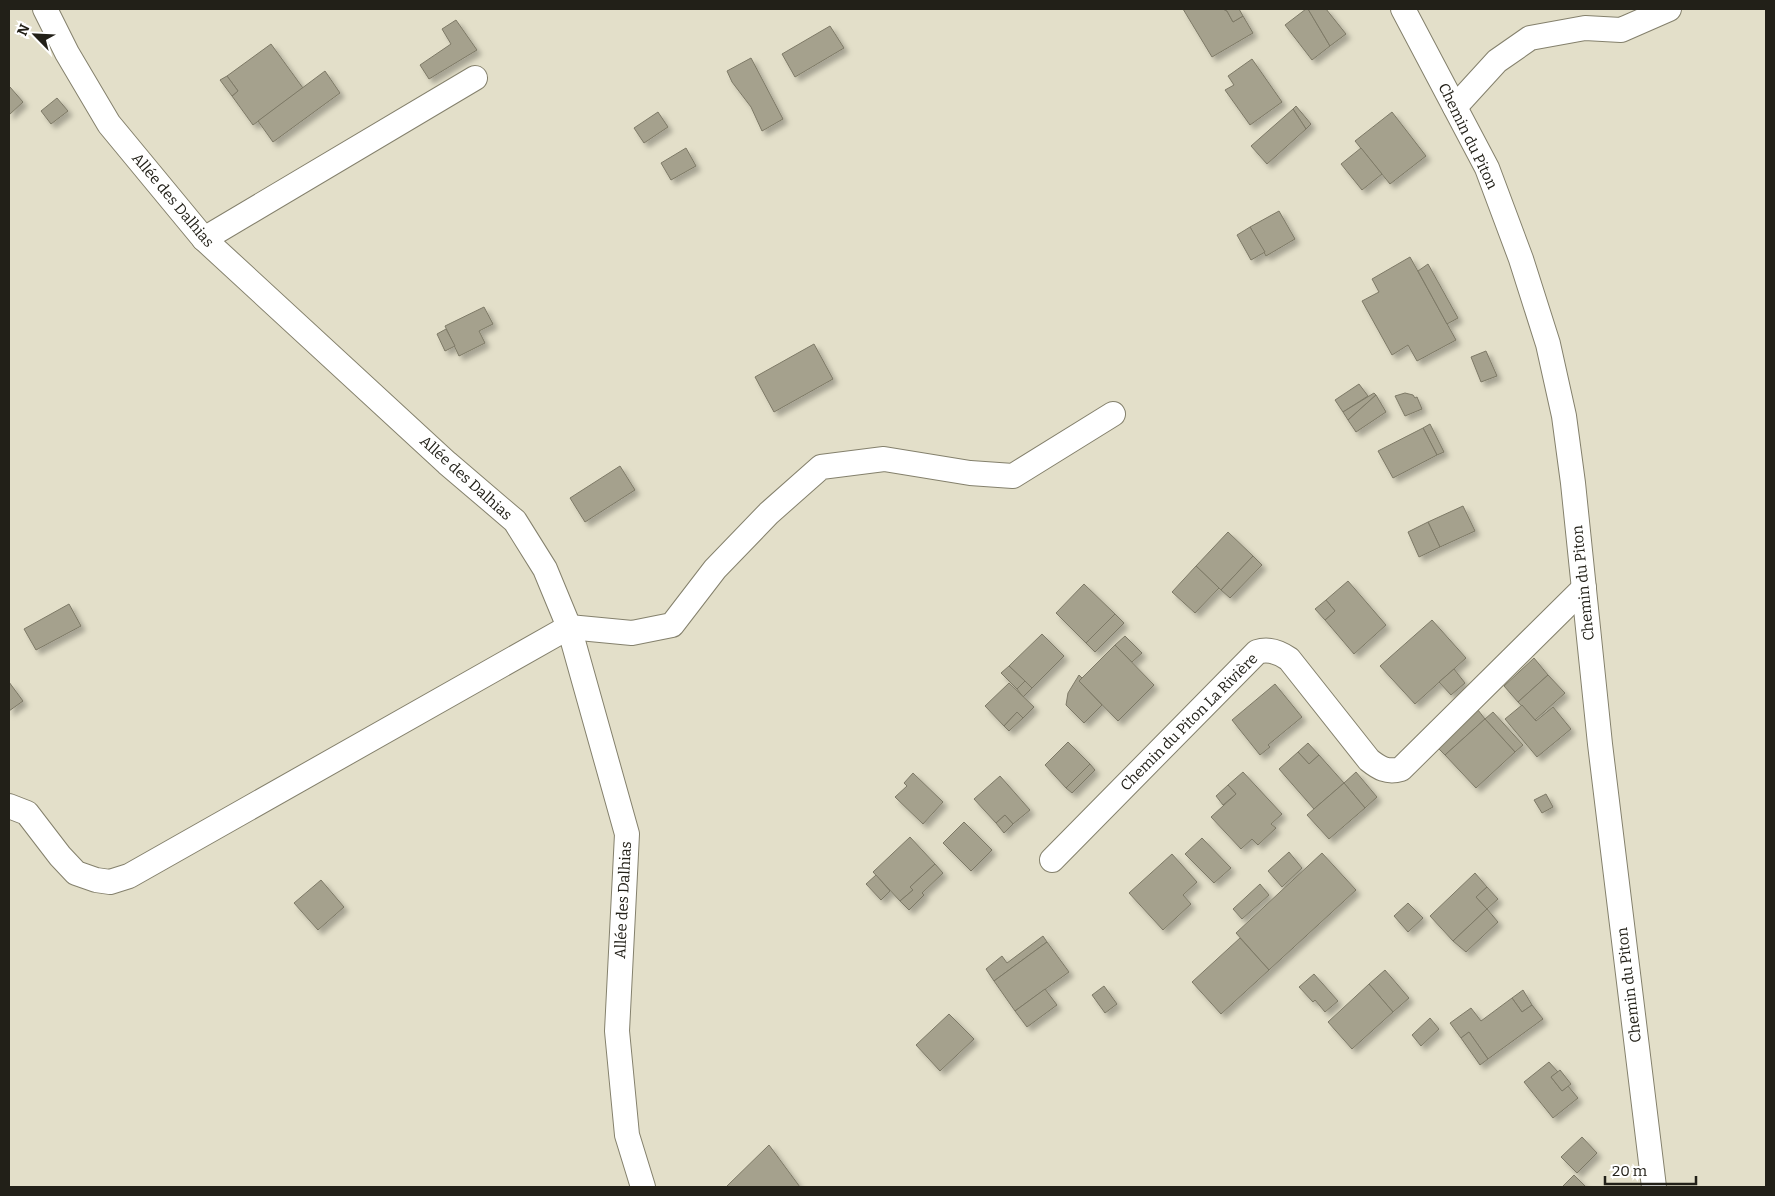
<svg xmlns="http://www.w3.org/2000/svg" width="1775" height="1196" viewBox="0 0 1775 1196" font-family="Bitter,serif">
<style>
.building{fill:#a5a18d;stroke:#7d7966;filter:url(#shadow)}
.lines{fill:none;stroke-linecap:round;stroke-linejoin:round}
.street-casing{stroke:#84806c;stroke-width:26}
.street{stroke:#fff;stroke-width:24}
.labels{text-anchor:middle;stroke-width:4;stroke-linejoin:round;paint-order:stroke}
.street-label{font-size:15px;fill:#222018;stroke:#fff}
</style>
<defs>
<filter id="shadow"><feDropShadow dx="4.5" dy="4.5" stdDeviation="2.5" flood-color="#0004"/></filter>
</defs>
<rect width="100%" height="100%" fill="#e3dfc9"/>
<g class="building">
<polygon points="1183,9 1223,9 1227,11 1233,22 1243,16 1253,33 1212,57"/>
<polygon points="1223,9 1239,9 1243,16 1233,22 1227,11"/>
<polygon points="1306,9 1308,9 1330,46 1312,60 1285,25"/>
<polygon points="1308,9 1326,9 1346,34 1330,46"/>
<polygon points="456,20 477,50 429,79 420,65 451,44 442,29"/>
<polygon points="830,26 844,48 795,77 782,54"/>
<polygon points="271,44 303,88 253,125 232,96 238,91 227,76"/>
<polygon points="751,58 783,119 762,131 751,107 732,82 727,71"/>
<polygon points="1252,59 1282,102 1250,125 1225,90 1234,85 1228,76"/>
<polygon points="325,71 340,93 273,142 258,121"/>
<polygon points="227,76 238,91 232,96 220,80"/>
<polygon points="10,87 23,102 9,115 9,88"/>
<polygon points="57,98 68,111 51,124 41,111"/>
<polygon points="1296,106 1311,124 1306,129 1293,109"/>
<polygon points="1293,109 1306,129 1267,164 1251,146"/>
<polygon points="658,112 668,127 644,143 634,128"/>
<polygon points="1392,112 1426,156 1390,184 1355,141"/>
<polygon points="686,148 696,166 671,180 661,163"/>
<polygon points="1361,148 1382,174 1362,190 1341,164"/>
<polygon points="1279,211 1295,239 1266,256 1250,227"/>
<polygon points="1250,227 1265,252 1251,260 1237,235"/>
<polygon points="1410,257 1456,340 1417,361 1408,345 1392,355 1362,301 1379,292 1372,279"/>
<polygon points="1428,264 1458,318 1447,324 1418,271"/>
<polygon points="484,307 493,324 479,331 485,343 459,356 445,326"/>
<polygon points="446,329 455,346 445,351 437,334"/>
<polygon points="814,344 833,379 774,412 755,377"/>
<polygon points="1486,351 1497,376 1481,382 1471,357"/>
<polygon points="1359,384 1368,396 1343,412 1335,400"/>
<polygon points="1374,393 1376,395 1348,420 1343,412"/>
<polygon points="1405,393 1413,395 1415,398 1417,397 1422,409 1405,416 1395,396"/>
<polygon points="1376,395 1386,412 1356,432 1348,420"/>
<polygon points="1430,424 1444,452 1437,455 1423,428"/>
<polygon points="1423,428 1437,455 1393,478 1378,451"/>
<polygon points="620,466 635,490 585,522 570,498"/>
<polygon points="1463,506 1475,531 1440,547 1428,522"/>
<polygon points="1428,522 1440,547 1419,557 1408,532"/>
<polygon points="1228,532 1253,556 1221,590 1196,566"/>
<polygon points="1253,556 1262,565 1230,598 1221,590"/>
<polygon points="1196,566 1219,588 1195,613 1172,592"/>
<polygon points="1348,581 1386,625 1354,654 1325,620 1335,611 1326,600"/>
<polygon points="1084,584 1115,614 1086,643 1056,613"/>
<polygon points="1326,600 1335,611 1325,620 1315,609"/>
<polygon points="69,604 81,626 36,650 24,629"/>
<polygon points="1115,614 1124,623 1095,652 1086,643"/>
<polygon points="1432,620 1466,658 1415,704 1380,666"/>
<polygon points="1042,634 1064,656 1032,688 1009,666"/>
<polygon points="1125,636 1142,653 1132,662 1115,645"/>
<polygon points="1115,645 1154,685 1118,721 1079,681"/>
<polygon points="1534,658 1548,675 1518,702 1504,686"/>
<polygon points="1009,666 1025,681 1017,689 1001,673"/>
<polygon points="1454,669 1465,683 1451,695 1439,682"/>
<polygon points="1079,675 1082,678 1079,681 1102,705 1084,723 1066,705 1068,693"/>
<polygon points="1548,675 1565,693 1535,720 1518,702"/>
<polygon points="1025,681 1032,688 1023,697 1017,689"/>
<polygon points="9,682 23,701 9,711"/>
<polygon points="1009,683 1034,707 1023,718 1017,712 1004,726 985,706"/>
<polygon points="1275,684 1302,717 1268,745 1270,747 1260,755 1232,720"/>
<polygon points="1522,705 1536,721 1553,707 1571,729 1537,757 1505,719"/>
<polygon points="1478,710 1485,719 1445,755 1437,747"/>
<polygon points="1017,712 1023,718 1009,731 1004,726"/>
<polygon points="1493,712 1523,745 1515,752 1485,719"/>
<polygon points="1485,719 1515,752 1476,788 1445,755"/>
<polygon points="1068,742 1090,764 1066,788 1045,765"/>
<polygon points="1308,743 1319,755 1309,764 1298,752"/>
<polygon points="1298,752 1309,764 1319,755 1344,783 1314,809 1279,769"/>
<polygon points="1090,764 1095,770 1072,793 1066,788"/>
<polygon points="1243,772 1282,814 1271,824 1276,828 1258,845 1252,839 1241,849 1211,817 1236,794 1228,785"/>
<polygon points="1356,772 1377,797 1365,808 1344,783"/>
<polygon points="913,773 943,802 923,824 895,797 907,786 904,783"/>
<polygon points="1000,776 1030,810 1013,824 1005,815 996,823 974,799"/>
<polygon points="1344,783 1365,808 1329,839 1307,815"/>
<polygon points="1228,785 1236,794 1223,805 1216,796"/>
<polygon points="1546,794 1553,807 1542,813 1534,800"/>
<polygon points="1005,815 1013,824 1004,833 996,823"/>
<polygon points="964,822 992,850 971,871 943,843"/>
<polygon points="910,837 935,864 910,887 913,890 900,901 873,872"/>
<polygon points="1202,838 1231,868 1214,883 1185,854"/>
<polygon points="1289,852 1302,868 1282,887 1268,871"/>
<polygon points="1322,853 1356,890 1269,970 1236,933"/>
<polygon points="1172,854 1197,882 1183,895 1191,904 1163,930 1129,893"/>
<polygon points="935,864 943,873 922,893 924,895 909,910 900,901 913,890 910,887"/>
<polygon points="1475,873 1487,887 1476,897 1487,909 1453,941 1430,916"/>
<polygon points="876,875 890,891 881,900 866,884"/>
<polygon points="321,880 344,907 318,930 294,903"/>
<polygon points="1260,884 1269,895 1242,919 1233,909"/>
<polygon points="1487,887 1498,899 1487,909 1476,897"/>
<polygon points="1408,903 1423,918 1408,932 1394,916"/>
<polygon points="1487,909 1498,922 1466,952 1453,941"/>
<polygon points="1043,936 1047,942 994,981 986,969 1002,956 1007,963"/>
<polygon points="1240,938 1269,970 1221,1014 1192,982"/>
<polygon points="1047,942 1069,972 1015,1011 994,981"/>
<polygon points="1385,970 1409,998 1393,1012 1369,984"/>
<polygon points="1314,974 1338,1001 1325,1012 1315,1000 1313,1002 1299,987"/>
<polygon points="1369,984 1393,1012 1352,1049 1328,1022"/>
<polygon points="1104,986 1117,1004 1105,1013 1092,995"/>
<polygon points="1045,989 1057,1005 1027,1027 1015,1011"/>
<polygon points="1523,990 1532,1005 1522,1012 1512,998"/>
<polygon points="1512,998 1522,1012 1532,1005 1543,1019 1488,1059 1469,1032 1461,1038 1450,1023 1471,1008 1481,1021"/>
<polygon points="949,1014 974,1039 940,1071 916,1045"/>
<polygon points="1430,1018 1439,1029 1421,1046 1412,1035"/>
<polygon points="1469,1032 1488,1059 1480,1065 1461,1038"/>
<polygon points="1549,1062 1558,1072 1551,1077 1562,1091 1568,1086 1578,1098 1553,1118 1524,1082"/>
<polygon points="1560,1070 1571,1084 1562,1091 1551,1077"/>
<polygon points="1582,1137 1597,1153 1577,1173 1561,1157"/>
<polygon points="769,1145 800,1187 726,1187"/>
<polygon points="1574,1175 1586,1187 1562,1187"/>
</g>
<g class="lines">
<defs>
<g id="street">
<polyline points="45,9 67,53 109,124 204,239 447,463 515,521 545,569 569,627 627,834 617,1031 627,1135 643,1187"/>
<polyline points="1403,9 1487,168 1521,259 1548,344 1564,416 1573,483 1600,744 1654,1187"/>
<polyline points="1455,107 1497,61 1530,38 1585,28 1621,30 1669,9"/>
<polyline points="204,239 475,78"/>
<polyline points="9,806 27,813 60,856 76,873 96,880 110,882 129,876 569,627 632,633 672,625 715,569 769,513 821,467 884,459 970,473 1013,476 1113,414"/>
<path d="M1052 860 1257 652C1269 648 1279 652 1289 659L1369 760C1379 768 1387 773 1401 769L1584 588"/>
</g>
</defs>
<use href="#street" class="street-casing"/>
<use href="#street" class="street"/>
</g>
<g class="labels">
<g class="street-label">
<text transform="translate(1468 136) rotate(64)" y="5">Chemin du Piton</text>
<text transform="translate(173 200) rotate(50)" y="5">Allée des Dalhias</text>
<text transform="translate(466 478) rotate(42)" y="5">Allée des Dalhias</text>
<text transform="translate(1583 583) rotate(-96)" y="5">Chemin du Piton</text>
<text transform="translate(1189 722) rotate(-45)" y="5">Chemin du Piton La Rivière</text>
<text transform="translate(623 900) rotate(-87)" y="5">Allée des Dalhias</text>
<text transform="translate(1629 985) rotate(-97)" y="5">Chemin du Piton</text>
</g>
</g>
<rect width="1775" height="1196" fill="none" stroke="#222018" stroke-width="20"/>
<g transform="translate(35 35) rotate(294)" stroke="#ffffff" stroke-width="4" paint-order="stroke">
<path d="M0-4L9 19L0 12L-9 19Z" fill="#222018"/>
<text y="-8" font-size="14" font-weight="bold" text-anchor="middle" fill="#222018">N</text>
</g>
<path d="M1605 1176v8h91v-8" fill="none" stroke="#222018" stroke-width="2.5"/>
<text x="1612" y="1176" font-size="15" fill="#222018" stroke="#ffffff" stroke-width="4" paint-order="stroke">20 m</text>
</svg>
